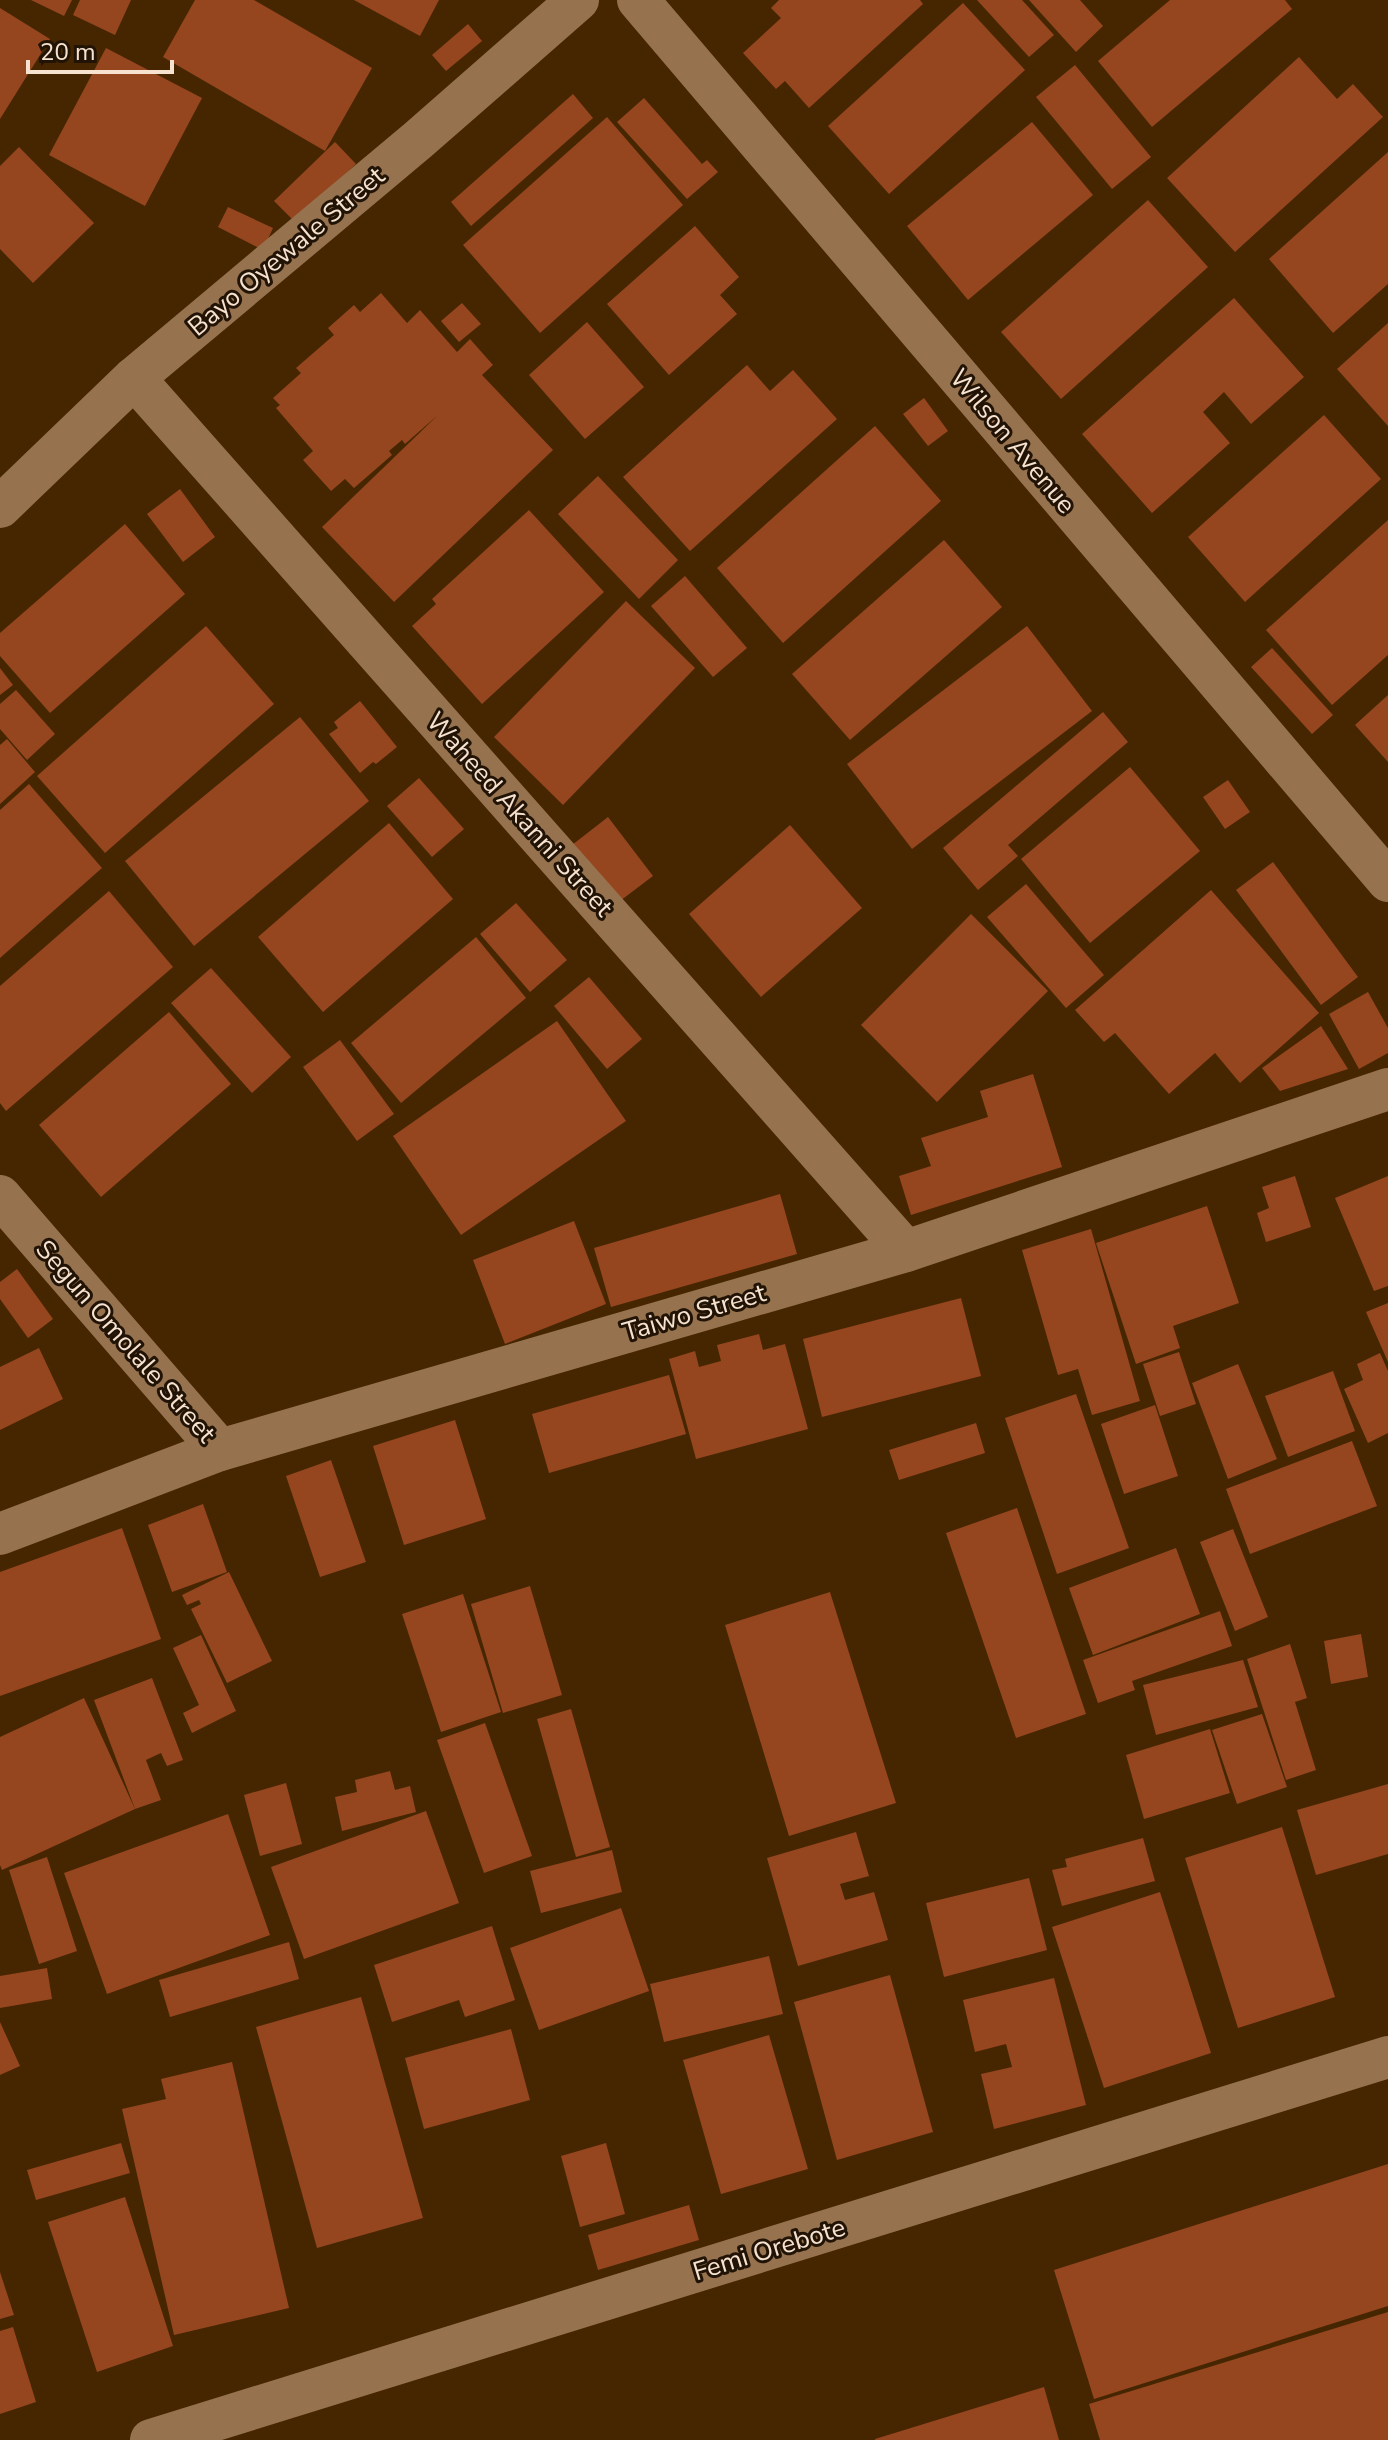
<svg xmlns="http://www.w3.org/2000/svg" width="1388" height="2440" viewBox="0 0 1388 2440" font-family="'Nunito Sans',sans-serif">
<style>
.building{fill:#95461e}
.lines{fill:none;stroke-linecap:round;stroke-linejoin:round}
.street{stroke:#97724e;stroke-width:42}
.labels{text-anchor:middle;stroke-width:6;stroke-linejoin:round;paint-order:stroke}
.street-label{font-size:26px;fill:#f7e2cf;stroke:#211305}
</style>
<rect width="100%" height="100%" fill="#452600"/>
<g class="building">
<polygon points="31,0 72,0 64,16"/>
<polygon points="80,0 131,0 115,35 73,15"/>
<polygon points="195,0 254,0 372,68 325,151 163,57"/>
<polygon points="354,0 439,0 420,36"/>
<polygon points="779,0 920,0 923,4 809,108 785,81 776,89 743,53 781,18 771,8"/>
<polygon points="977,0 1022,0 1054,35 1029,57"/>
<polygon points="1029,0 1080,0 1103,26 1076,52"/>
<polygon points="1170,0 1285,0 1292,9 1152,127 1098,61"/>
<polygon points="963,3 1025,70 889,194 828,126"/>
<polygon points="0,8 50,39 0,119"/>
<polygon points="468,24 482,41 446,71 432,55"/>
<polygon points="106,48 202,98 145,206 49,155"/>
<polygon points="1299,57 1337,99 1353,84 1383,117 1235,252 1167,178"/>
<polygon points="1075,65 1151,157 1112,189 1036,97"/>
<polygon points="573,94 593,118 471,226 451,202"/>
<polygon points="644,98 702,164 707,160 718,172 687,199 617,122"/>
<polygon points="607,117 683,205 540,333 463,245"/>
<polygon points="1032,122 1093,195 968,300 907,226"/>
<polygon points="335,142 356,164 295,222 274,201"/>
<polygon points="19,147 94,223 33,283 0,249 0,166"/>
<polygon points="1388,152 1388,284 1333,333 1269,259"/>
<polygon points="1148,200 1208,267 1061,399 1001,332"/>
<polygon points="228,207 273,228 263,250 218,227"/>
<polygon points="695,226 739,277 720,295 737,314 669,375 607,304"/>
<polygon points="381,293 407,323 420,310 457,352 470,339 493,365 482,375 553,450 394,602 322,527 438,415 405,444 402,440 389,451 392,455 354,488 345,479 331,491 303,460 313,451 276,408 280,405 273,398 301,373 296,368 334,335 328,328 354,305 360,312"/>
<polygon points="1234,298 1304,377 1251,424 1224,392 1203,412 1230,443 1152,513 1082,434"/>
<polygon points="462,303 481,324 459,342 441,321"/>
<polygon points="587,322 644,387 585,439 529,375"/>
<polygon points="1388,323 1388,426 1337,369"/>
<polygon points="747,365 770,391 793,370 837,419 690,551 623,477"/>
<polygon points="924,398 948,431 928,446 903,414"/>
<polygon points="1324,415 1381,479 1245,602 1188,537"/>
<polygon points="875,426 941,501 783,643 717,568"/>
<polygon points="598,476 678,560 639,599 558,514"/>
<polygon points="180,489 215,537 183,562 147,514"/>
<polygon points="529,510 604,592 482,704 412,626 436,604 432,599"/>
<polygon points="1388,520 1388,655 1332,705 1266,630"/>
<polygon points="125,524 185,594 50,713 0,656 0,633"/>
<polygon points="944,540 1002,607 850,740 792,674"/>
<polygon points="685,576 747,648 713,677 651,606"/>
<polygon points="626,601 695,668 563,805 494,737"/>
<polygon points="206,626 274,704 105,853 37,776"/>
<polygon points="1027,626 1092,711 912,849 847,764"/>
<polygon points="1272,648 1333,715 1312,734 1251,667"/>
<polygon points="0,668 13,685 0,695"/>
<polygon points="16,690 55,734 27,760 0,729 0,704"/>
<polygon points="1388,695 1388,762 1355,725"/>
<polygon points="360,701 397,747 376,764 373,762 360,773 329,734 338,728 334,722"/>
<polygon points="1103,712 1128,742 1008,845 1018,856 978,890 943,848"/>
<polygon points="300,717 369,801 194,946 125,861"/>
<polygon points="7,739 35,772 0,804 0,745"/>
<polygon points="1130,767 1200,851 1090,943 1021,859"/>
<polygon points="419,778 464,829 432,857 387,806"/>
<polygon points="1228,780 1250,812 1225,829 1203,797"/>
<polygon points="29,784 102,868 0,958 0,810"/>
<polygon points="608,817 653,876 616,904 572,845"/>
<polygon points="389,823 453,899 323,1012 258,937"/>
<polygon points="790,825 862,908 761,997 689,914"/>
<polygon points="1273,862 1358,977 1321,1005 1236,890"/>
<polygon points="1026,884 1104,975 1066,1008 987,917"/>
<polygon points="1211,890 1319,1013 1240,1083 1215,1053 1169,1094 1115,1033 1104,1042 1075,1010"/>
<polygon points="109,891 173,967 6,1111 0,1103 0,986"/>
<polygon points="516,903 567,960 530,992 480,934"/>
<polygon points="971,914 1048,991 937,1102 861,1025"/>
<polygon points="476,937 526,998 401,1103 351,1043"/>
<polygon points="211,968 291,1057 252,1093 171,1003"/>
<polygon points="589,977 642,1039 607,1069 554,1006"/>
<polygon points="1368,992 1388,1028 1388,1053 1359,1069 1329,1014"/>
<polygon points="169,1012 231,1084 101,1197 39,1125"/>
<polygon points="557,1021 626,1121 461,1235 393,1136"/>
<polygon points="1321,1026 1348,1069 1280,1091 1262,1068"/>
<polygon points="340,1040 394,1114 357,1141 303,1067"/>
<polygon points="1033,1074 1062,1167 911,1215 899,1176 931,1166 921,1138 988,1117 980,1091"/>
<polygon points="1295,1176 1311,1227 1266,1242 1257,1213 1269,1208 1262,1187"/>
<polygon points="1388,1176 1388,1286 1374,1291 1335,1198"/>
<polygon points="780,1194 797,1254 611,1307 594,1248"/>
<polygon points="1207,1206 1239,1303 1173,1326 1180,1348 1136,1364 1096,1243"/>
<polygon points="574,1221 606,1304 505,1344 473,1260"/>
<polygon points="1091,1229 1140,1401 1092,1415 1078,1369 1058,1375 1022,1250"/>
<polygon points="17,1269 53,1319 28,1338 0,1299 0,1282"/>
<polygon points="961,1298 981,1376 822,1417 803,1339"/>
<polygon points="1388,1303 1388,1362 1366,1312"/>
<polygon points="759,1334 763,1350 785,1344 808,1429 696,1459 669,1359 695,1351 699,1367 721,1361 717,1345"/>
<polygon points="39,1348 63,1399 0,1430 0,1367"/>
<polygon points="1179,1352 1196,1404 1160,1416 1143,1364"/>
<polygon points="1380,1353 1388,1371 1388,1433 1368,1443 1344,1389 1363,1380 1357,1364"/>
<polygon points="1238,1364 1277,1459 1228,1479 1192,1383"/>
<polygon points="1333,1371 1355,1431 1288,1457 1265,1396"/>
<polygon points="669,1375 686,1434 549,1473 532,1414"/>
<polygon points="1076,1394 1129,1548 1057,1574 1005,1418"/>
<polygon points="1155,1405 1178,1476 1124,1494 1101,1424"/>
<polygon points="455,1420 486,1519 404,1545 373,1446"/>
<polygon points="976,1423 985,1453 899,1480 889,1450"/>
<polygon points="1352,1441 1377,1506 1250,1554 1226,1489"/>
<polygon points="331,1460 366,1562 320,1577 286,1476"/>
<polygon points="203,1504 227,1572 172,1592 148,1525"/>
<polygon points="1017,1508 1086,1714 1016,1738 946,1533"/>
<polygon points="122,1528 161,1639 0,1696 0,1572"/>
<polygon points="1233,1529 1268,1617 1235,1631 1200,1542"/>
<polygon points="1176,1548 1200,1614 1093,1655 1069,1588"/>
<polygon points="229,1572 272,1661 227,1683 191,1609 201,1604 199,1600 187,1605 182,1595"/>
<polygon points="530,1586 562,1695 503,1713 471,1604"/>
<polygon points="830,1592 896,1803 789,1836 725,1625"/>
<polygon points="463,1594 501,1712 441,1732 402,1614"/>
<polygon points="1220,1611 1232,1646 1132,1681 1135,1690 1098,1703 1083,1660"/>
<polygon points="1361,1634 1368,1677 1331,1684 1324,1641"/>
<polygon points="201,1635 236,1711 192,1733 183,1713 199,1705 173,1648"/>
<polygon points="1290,1644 1307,1698 1295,1702 1316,1770 1286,1780 1247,1659"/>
<polygon points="1243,1660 1258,1707 1156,1735 1143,1685"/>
<polygon points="152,1678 183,1760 167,1766 161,1753 146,1760 161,1800 135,1809 94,1700"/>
<polygon points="84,1698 135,1809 2,1870 0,1865 0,1737"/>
<polygon points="571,1709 610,1847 576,1857 537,1719"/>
<polygon points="1262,1714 1287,1787 1237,1804 1212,1730"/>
<polygon points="485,1723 532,1856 484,1873 437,1740"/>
<polygon points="1210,1729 1230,1793 1144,1819 1126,1755"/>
<polygon points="390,1771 395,1790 410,1786 416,1812 342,1831 335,1797 357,1792 355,1780"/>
<polygon points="286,1783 302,1844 260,1856 244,1795"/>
<polygon points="1388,1784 1388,1854 1316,1875 1297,1810"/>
<polygon points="426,1811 459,1903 304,1959 271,1867"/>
<polygon points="228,1814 270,1935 107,1994 64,1873"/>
<polygon points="1282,1827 1335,1997 1238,2028 1185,1858"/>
<polygon points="856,1832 869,1876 840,1884 845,1900 874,1892 888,1940 798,1966 767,1858"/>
<polygon points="1143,1838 1155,1881 1062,1906 1052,1870 1067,1867 1065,1859"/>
<polygon points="612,1850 622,1892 541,1913 530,1871"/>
<polygon points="47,1857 77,1951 39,1964 9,1870"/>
<polygon points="1029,1878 1047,1950 944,1977 926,1903"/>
<polygon points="1160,1892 1211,2053 1104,2088 1052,1927"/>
<polygon points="621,1908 649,1991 539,2030 510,1948"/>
<polygon points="492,1926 515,2000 465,2017 459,2000 392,2022 374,1965"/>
<polygon points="289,1942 299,1979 170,2017 159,1980"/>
<polygon points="769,1956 783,2014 664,2042 650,1984"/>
<polygon points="47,1968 52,1999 0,2008 0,1976"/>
<polygon points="890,1975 933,2132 837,2160 794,2002"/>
<polygon points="1054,1978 1086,2105 994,2129 981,2074 1012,2067 1006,2044 975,2052 963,2000"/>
<polygon points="361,1997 423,2218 317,2248 256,2027"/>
<polygon points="0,2022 20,2066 0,2075"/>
<polygon points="511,2029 530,2100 424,2129 405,2058"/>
<polygon points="769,2035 808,2169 721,2194 683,2060"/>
<polygon points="232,2062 289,2308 174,2335 122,2109 166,2099 161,2079"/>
<polygon points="121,2143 130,2173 36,2200 27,2170"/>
<polygon points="606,2143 625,2214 580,2227 561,2156"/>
<polygon points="1388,2164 1388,2306 1094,2399 1054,2270"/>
<polygon points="125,2197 173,2346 97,2372 48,2222"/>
<polygon points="689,2205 699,2240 598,2270 588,2235"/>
<polygon points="0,2272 14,2315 0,2319"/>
<polygon points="1388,2312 1388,2440 1100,2440 1089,2404"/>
<polygon points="13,2327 36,2402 0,2414 0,2331"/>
<polygon points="1044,2387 1059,2440 875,2440 875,2439"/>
</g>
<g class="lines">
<g class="street">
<polyline points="638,0 1388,881"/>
<polyline points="134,378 906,1251"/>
<polyline points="0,507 134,378 418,140 578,0"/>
<polyline points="0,1196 220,1450"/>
<polyline points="0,1534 220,1450 906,1251 1388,1089"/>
<polyline points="151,2440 1388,2057"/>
</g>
</g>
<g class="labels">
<g class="street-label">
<text transform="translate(286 251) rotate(-40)" y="9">Bayo Oyewale Street</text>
<text transform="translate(1013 441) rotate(50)" y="9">Wilson Avenue</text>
<text transform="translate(520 814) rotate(48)" y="9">Waheed Akanni Street</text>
<text transform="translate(694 1312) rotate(-16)" y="9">Taiwo Street</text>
<text transform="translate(126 1341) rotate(49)" y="9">Segun Omolale Street</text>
<text transform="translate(769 2249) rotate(-17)" y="9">Femi Orebote</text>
</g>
</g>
<path d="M28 60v12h144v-12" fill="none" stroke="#f7e2cf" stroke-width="4"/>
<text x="40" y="60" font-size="24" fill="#f7e2cf" stroke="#211305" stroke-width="6" paint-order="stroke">20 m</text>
</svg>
